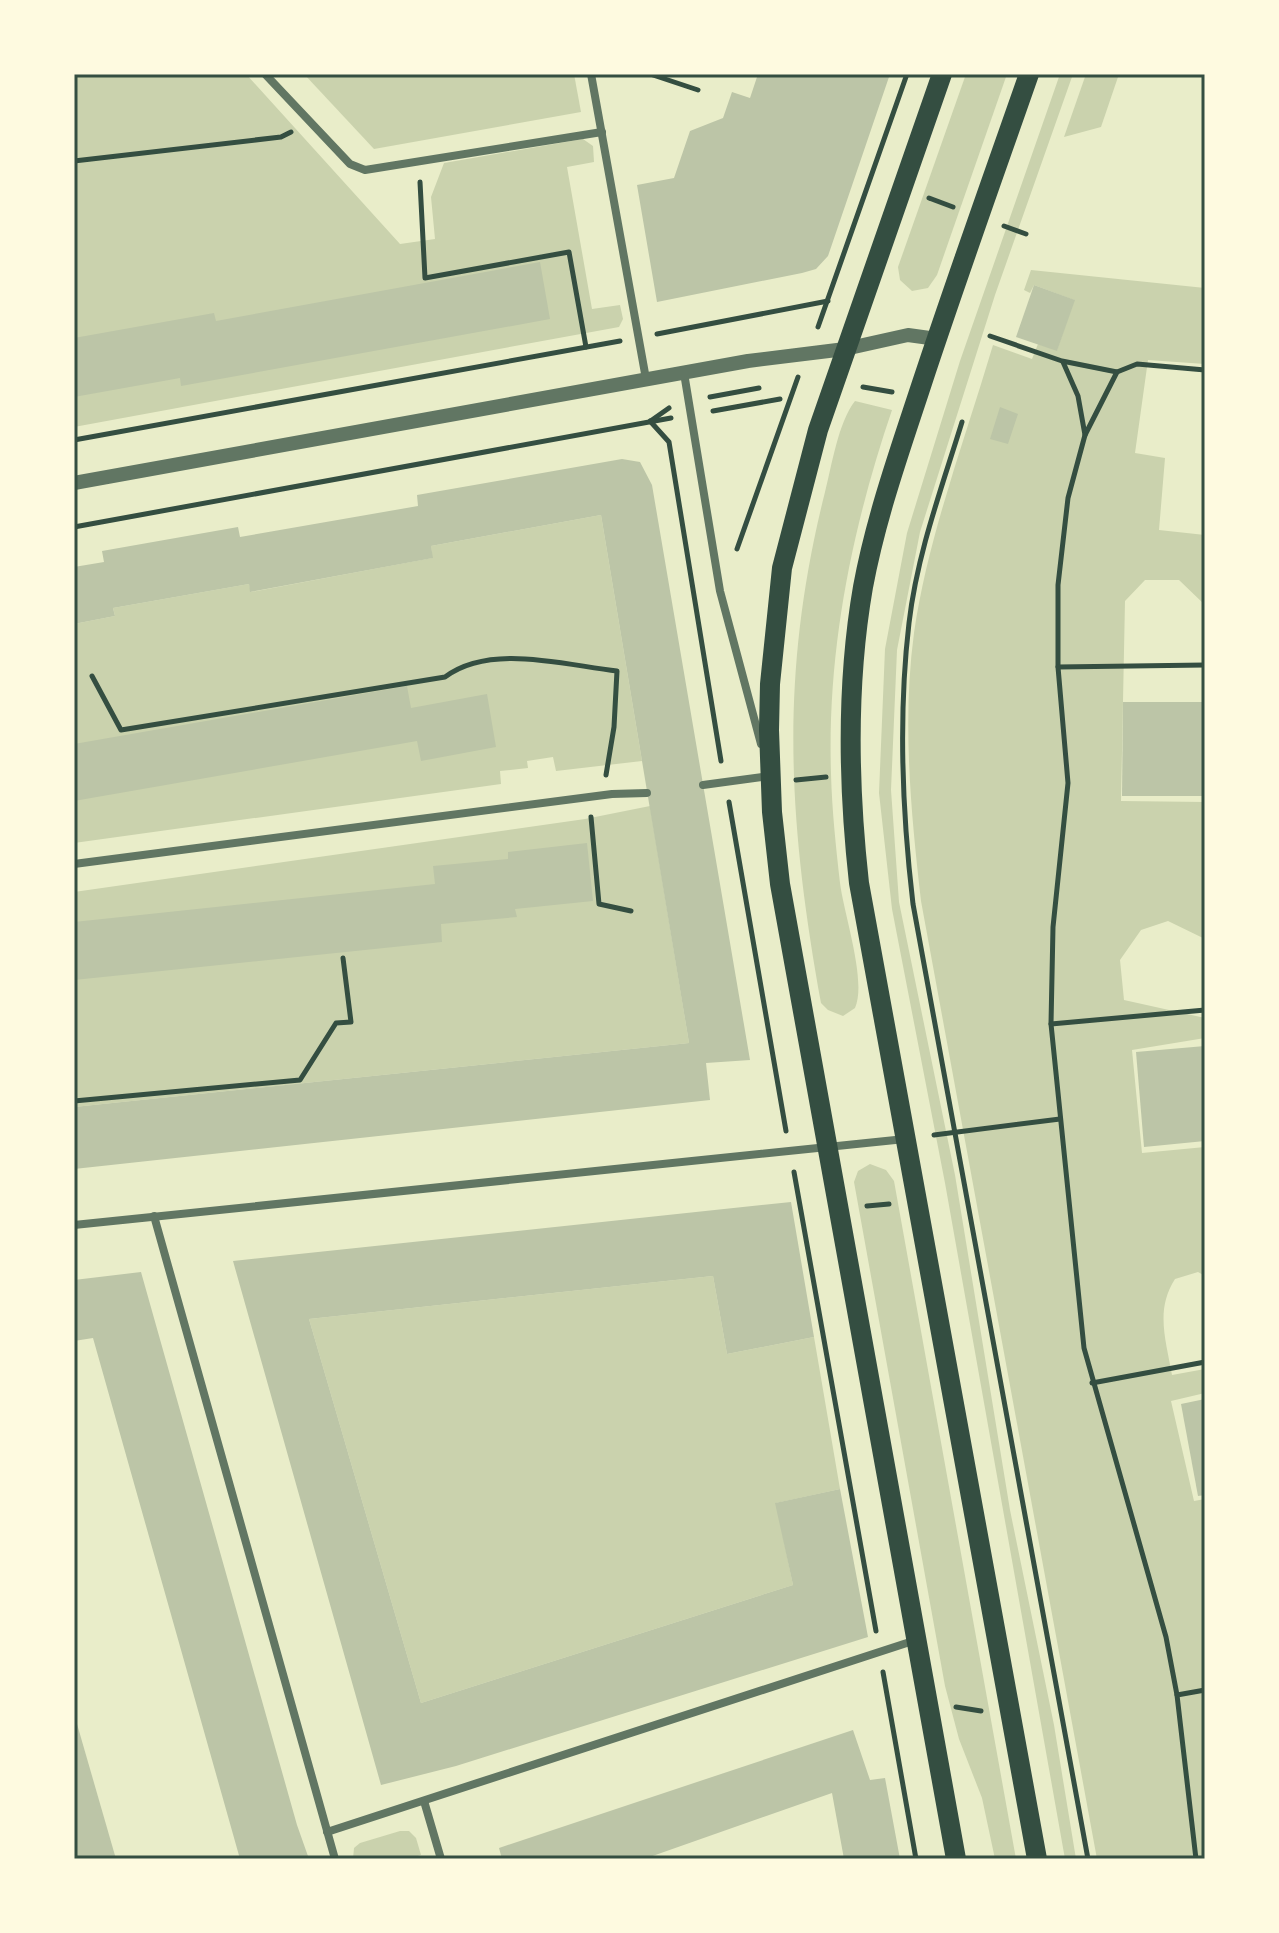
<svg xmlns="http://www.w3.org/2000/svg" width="1279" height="1933" viewBox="0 0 1279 1933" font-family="Ubuntu,sans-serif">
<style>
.green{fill:#cad2ad}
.building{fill:#bcc5a7}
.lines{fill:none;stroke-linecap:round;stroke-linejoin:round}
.path{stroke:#344e41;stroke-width:5}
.minor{stroke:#617663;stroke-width:8}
.tertiary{stroke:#617663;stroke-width:14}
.primary{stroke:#344e41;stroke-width:20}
.neatline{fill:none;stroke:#344e41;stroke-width:3}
</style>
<rect width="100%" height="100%" fill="#e9edc9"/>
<g class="green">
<polygon points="74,74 246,74 400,244 435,239 431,197 444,163 583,139 593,146 594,162 567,167 592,309 620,305 623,319 619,327 74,427"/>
<polygon points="304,74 574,74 581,112 374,149"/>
<polygon points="966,74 1007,74 937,275 928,288 912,291 900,280 898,267"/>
<polygon points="1060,74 1073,74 995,295 920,532 897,650 891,790 899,902 955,1175 1010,1510 1054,1725 1076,1859 1065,1859 945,1183 892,909 879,793 885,649 907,533 960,361"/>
<polygon points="1086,74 1119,74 1101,127 1064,137"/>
<path d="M1031 270 1205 288V364L1148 360 1135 453 1165 458 1159 530 1205 535V605L1179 580H1145L1125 601 1121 801 1205 802V939L1168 921 1141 930 1120 960 1124 1000 1205 1018V1038L1132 1050 1142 1153 1205 1147V1276L1198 1272 1175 1279C1155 1310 1166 1340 1172 1375L1205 1369V1393L1171 1401 1194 1501 1205 1499V1859H1097L921 901C911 813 902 722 914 633 928 536 965 440 993 345L1032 359 1038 344 1057 350 1074 300 1034 285 1030 293 1024 290Z"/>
<path d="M855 401 892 410C852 528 827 649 831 774 832 811 836 847 840 883 844 915 867 981 855 1008L843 1016 828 1010 821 1003C788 820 779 675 825 492 832 465 838 423 855 401Z"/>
<polygon points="601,515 642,761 556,771 553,757 527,761 528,768 500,771 501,784 74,843 74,624 115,616 113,608 249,584 251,592 432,558 431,546"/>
<polygon points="650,806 689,1043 74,1107 74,892 585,819"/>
<polygon points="870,1164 886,1170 894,1181 1016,1859 995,1859 982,1798 959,1739 945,1686 854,1182 858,1171"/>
<polygon points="713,1276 727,1354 814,1337 840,1489 776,1503 793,1585 421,1703 309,1319"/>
<polygon points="400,1831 409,1831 416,1838 421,1855 408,1859 353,1859 354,1848 360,1843"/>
</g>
<g class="building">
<polygon points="758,74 890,74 828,256 816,269 802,273 657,302 637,185 674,178 690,131 723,118 732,92 750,98"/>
<polygon points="540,262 550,319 181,386 180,378 74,397 74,338 214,313 216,321"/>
<polygon points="1034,285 1075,300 1057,351 1016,337"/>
<polygon points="1000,407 1018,414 1008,444 990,439"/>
<polygon points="622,459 640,462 652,485 750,1060 706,1063 710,1100 74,1169 74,1107 689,1043 601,515 431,546 433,558 250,592 249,584 113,608 115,616 74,624 74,567 104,562 102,551 238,527 240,537 418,506 417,495"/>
<polygon points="407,686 411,708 487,694 496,747 421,761 417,741 74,801 74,744"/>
<polygon points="1123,702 1205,702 1205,796 1122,796"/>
<polygon points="587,843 593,901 515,909 517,917 441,924 442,942 74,980 74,922 435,884 433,866 508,859 508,852"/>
<polygon points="1205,1046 1205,1141 1144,1147 1136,1052"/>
<polygon points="791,1202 814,1337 727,1354 713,1276 309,1319 421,1703 793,1585 775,1503 840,1489 868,1637 456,1766 381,1785 233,1261"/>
<polygon points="141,1272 297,1825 309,1859 240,1859 93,1338 74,1341 74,1280"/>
<polygon points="1205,1399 1205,1495 1198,1496 1181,1404"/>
<polygon points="74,1717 75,1717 116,1859 74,1859"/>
<polygon points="853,1730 870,1780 885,1778 900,1859 844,1859 832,1793 644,1859 502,1859 499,1848"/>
</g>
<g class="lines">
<g class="path">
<polyline points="650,74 698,90"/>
<polyline points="74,161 281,137 291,132"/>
<polyline points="420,182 425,278 569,252 586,347"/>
<polyline points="929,198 953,207"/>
<polyline points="1004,226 1026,234"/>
<polyline points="818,327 907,74"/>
<polyline points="657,334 828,301"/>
<polyline points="990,336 1062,361 1117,372 1137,364 1205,370"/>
<polyline points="1063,362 1078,396 1085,435 1117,372"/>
<polyline points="863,387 892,392"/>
<polyline points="710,397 759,388"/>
<polyline points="713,411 780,399"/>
<polyline points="652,420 669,408"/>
<polyline points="650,421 669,442 721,761"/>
<path d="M962 422C942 487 917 554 909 623 898 717 902 811 913 904L1088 1859"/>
<polyline points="1085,435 1068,498 1058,585 1058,667 1068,783 1053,927 1051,1024 1084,1348 1166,1637 1177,1695 1196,1859"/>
<polyline points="74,440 620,341"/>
<polyline points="74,527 671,418"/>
<polyline points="737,549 798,377"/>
<polyline points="1058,667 1205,665"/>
<path d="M92 676 121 730 445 677C490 643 564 665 617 671L614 727 606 775"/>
<polyline points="796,780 826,777"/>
<polyline points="729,802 786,1131"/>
<polyline points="591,817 599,904 631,911"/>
<polyline points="1051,1024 1205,1010"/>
<polyline points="74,1101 300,1080 336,1023 351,1022 343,958"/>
<polyline points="934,1135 1060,1119"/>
<polyline points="794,1172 876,1631"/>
<polyline points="867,1206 889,1204"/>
<polyline points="1092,1383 1205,1362"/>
<polyline points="883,1672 916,1859"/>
<polyline points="1177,1695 1205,1690"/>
<polyline points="956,1707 981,1711"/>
</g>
<g class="minor">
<polyline points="265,74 350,164 365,170 602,132"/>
<polyline points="591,74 646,379"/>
<polyline points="684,373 720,591 761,744"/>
<polyline points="703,785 770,776"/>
<polyline points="74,864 612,794 647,793"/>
<polyline points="154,1216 335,1859"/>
<polyline points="74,1225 905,1139"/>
<polyline points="424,1801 441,1859"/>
<polyline points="327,1832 916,1640"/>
</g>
<polyline class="tertiary" points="74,483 748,361 845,349 908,335 937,339"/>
<g class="primary">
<polyline points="942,74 818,430 782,568 770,684 769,730 772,812 780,884 956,1859"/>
<path d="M1029 74C993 177 956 280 922 383 900 450 876 517 863 587 846 685 848 784 859 883L1037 1859"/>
</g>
</g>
<rect width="1279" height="1933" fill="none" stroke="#fefae0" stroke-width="152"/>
<rect x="76" y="76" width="1127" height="1781" class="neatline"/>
</svg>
